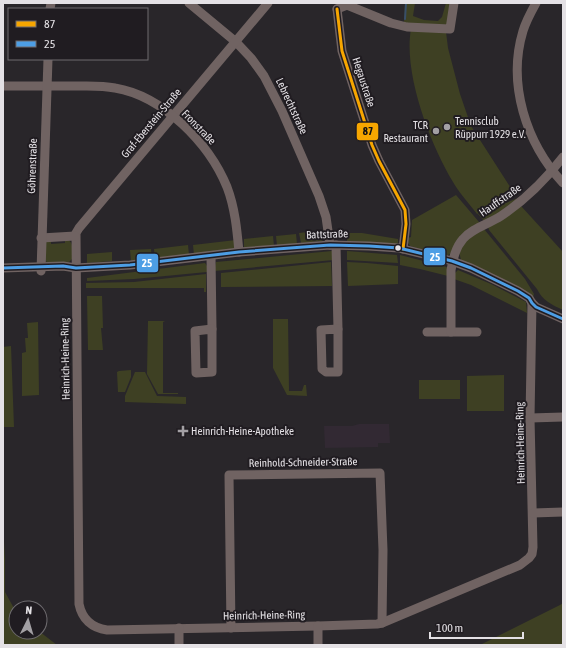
<svg xmlns="http://www.w3.org/2000/svg" width="566" height="648" viewBox="0 0 566 648" font-family="'Asap Condensed',sans-serif">
<style>
.built{fill:#322933}
.green{fill:#3e4023}
.lines{fill:none;stroke-linecap:round;stroke-linejoin:round}
.stream{stroke:#384e69;stroke-width:2}
.minor{stroke:#706362;stroke-width:9}
.bus-1-casing{stroke:#201c21;stroke-width:6}
.bus-2-casing{stroke:#201c21;stroke-width:6}
.bus-1{stroke:#f7a600;stroke-width:3}
.bus-2{stroke:#4d9ee5;stroke-width:3}
.poi-dot{fill:#a3a0a4;stroke:#201c21;stroke-width:1.5}
.bus-dot{fill:#e4e1e5;stroke:#201c21;stroke-width:1.5}
.labels{text-anchor:middle;stroke-width:4;stroke-linejoin:round;paint-order:stroke}
.street-label{font-size:11px;fill:#e4e1e5;stroke:#201c21}
.poi-label{font-size:11px;fill:#e4e1e5;stroke:#201c21;text-anchor:start}
.line-badge{stroke:#201c21;stroke-width:1.5}
.badge-label{font-size:11px;text-anchor:middle;font-weight:bold;fill:#fff}
.pale-badge-label{font-size:11px;text-anchor:middle;font-weight:bold;fill:#111}
</style>
<rect width="100%" height="100%" fill="#29262a"/>
<polygon class="built" points="359,424 389,424 390,443 378,443 378,447 325,448 324,426 352,426"/>
<g class="green">
<polygon points="405,3 415,3 413,16 424,20 438,21 442,17 446,3 452,3 448,25 404,23"/>
<path d="M411 29 446 32 448 48 460 94 471 126 516 196 477 214C469 203 459 193 453 182 430 144 403 73 411 29Z"/>
<polygon points="456,195 479,222 478,226 452,253 446,256 410,246 408,243 408,238 411,237 412,220"/>
<polygon points="518,198 519,199 485,222 478,214"/>
<path d="M521 206 563 252V310C552 305 542 300 537 289L489 230 488 227Z"/>
<polygon points="484,229 525,279 534,294 533,297 461,260 459,252 467,239"/>
<polygon points="326,230 326,237 322,241 301,243 299,233"/>
<polygon points="347,233 362,233 398,239 398,243 396,245 347,241"/>
<polygon points="296,234 297,244 277,246 276,236"/>
<polygon points="273,236 274,246 247,248 244,247 244,239"/>
<path d="M65 238C75 242 72 250 72 259L69 262H47L44 260V242L51 239V244L65 243Z"/>
<polygon points="236,240 234,249 194,255 193,245"/>
<polygon points="188,245 189,255 155,259 154,249"/>
<polygon points="151,249 152,259 131,261 130,250"/>
<polygon points="332,251 334,255 334,260 214,271 216,262"/>
<polygon points="347,251 397,255 398,263 347,260"/>
<polygon points="112,252 112,261 87,263 87,254"/>
<polygon points="400,255 447,267 448,276 420,269 400,265"/>
<polygon points="331,262 332,286 221,287 221,273"/>
<polygon points="347,262 367,263 398,266 398,284 348,286"/>
<polygon points="205,263 207,266 207,272 134,279 87,281 87,278"/>
<polygon points="458,270 491,284 526,302 527,313 471,285 454,279 455,273"/>
<polygon points="206,274 206,292 204,292 204,288 86,288 86,283 134,282"/>
<polygon points="87,296 102,296 103,328 101,328 103,350 88,350"/>
<polygon points="273,319 288,319 289,391 302,391 304,385 306,385 307,396 287,395 273,368"/>
<polygon points="148,321 165,321 163,322 163,393 178,393 178,394 158,394 147,374"/>
<polygon points="38,322 39,395 22,396 22,353 26,352 25,338 28,338 27,323"/>
<polygon points="11,346 14,427 3,427 3,477 3,347"/>
<polygon points="131,370 131,377 125,392 118,392 117,372 119,371"/>
<polygon points="135,372 145,372 157,396 186,397 186,404 125,402 125,396"/>
<polygon points="504,375 504,411 467,411 467,376"/>
<rect x="419" y="380" width="41" height="19"/>
<polygon points="3,522 5,559 5,592 16,612 16,632 40,632 57,645 3,645"/>
<polygon points="563,603 563,645 480,645 560,605"/>
</g>
<g class="lines">
<polyline class="stream" points="405,19 406,3"/>
<g class="minor">
<polyline points="189,3 236,42 251,58 264,76 282,111 319,196 326,217 330,245"/>
<path d="M268 3 79 228 76 233 79 604C82 619 92 628 107 630L318 626 377 624 382 623 520 565 529 558 532 554 533 547 530 418 532 303"/>
<path d="M536 3C531 12 526 21 523 31 507 84 526 143 563 183"/>
<polyline points="50,9 51,3"/>
<polyline points="337,9 342,51 372,145 379,161 405,210 406,224 403,249"/>
<polyline points="337,9 347,5 391,23 407,27 450,29 454,3"/>
<path d="M3 86C26 86 50 86 73 86 87 86 101 85 115 88 163 96 209 143 227 187 235 208 237 230 239 252"/>
<polyline points="41,238 75,236"/>
<polyline points="336,245 338,329"/>
<polyline points="211,256 212,329"/>
<polyline points="3,268 63,266 76,268 130,265 239,252 330,245 369,246 399,248 452,261 471,268 518,291 529,298 532,303 536,307 563,319"/>
<polyline points="41,271 48,59"/>
<polygon points="212,329 212,372 196,373 195,331"/>
<polygon points="338,329 338,372 326,372 322,369 321,330"/>
<polyline points="427,332 477,332"/>
<path d="M451 332V270C453 260 455 248 463 239 472 228 489 224 501 216 525 200 546 179 563 157"/>
<polyline points="530,418 563,417"/>
<polyline points="533,513 563,512"/>
<polyline points="318,626 318,645"/>
<polyline points="179,628 179,645"/>
<polyline points="231,628 229,475 380,473 383,550 382,623"/>
</g>
<defs>
<polyline id="bus-1" points="337,9 342,51 372,145 379,161 405,210 406,224 403,249"/>
<polyline id="bus-2" points="3,268 63,266 76,268 130,265 239,252 330,245 369,246 399,248 452,261 471,268 518,291 529,298 532,303 536,307 563,319"/>
</defs>
<use href="#bus-1" class="bus-1-casing"/>
<use href="#bus-2" class="bus-2-casing"/>
<use href="#bus-1" class="bus-1"/>
<use href="#bus-2" class="bus-2"/>
</g>
<g class="poi-dot">
<circle cx="447" cy="127" r="4"/>
<circle cx="436" cy="131" r="4"/>
<path d="M181 425h4v4h4v4h-4v4h-4v-4h-4v-4h4z"/>
</g>
<circle class="bus-dot" cx="398" cy="248" r="3.5"/>
<g class="labels">
<g class="street-label">
<text transform="translate(364 82) rotate(72)" y="4">Hegaustraße</text>
<text transform="translate(292 106) rotate(65)" y="4">Lebrechtstraße</text>
<text transform="translate(151 123) rotate(-50)" y="4">Graf-Eberstein-Straße</text>
<text transform="translate(199 127) rotate(46)" y="4">Fronstraße</text>
<text transform="translate(32 166) rotate(-88)" y="4">Göhrenstraße</text>
<text transform="translate(500 200) rotate(-35)" y="4">Hauffstraße</text>
<text transform="translate(327 234) rotate(-2)" y="4">Battstraße</text>
<text transform="translate(65 359) rotate(-91)" y="4">Heinrich-Heine-Ring</text>
<text transform="translate(520 443) rotate(-91)" y="4">Heinrich-Heine-Ring</text>
<text transform="translate(303 462) rotate(-1)" y="4">Reinhold-Schneider-Straße</text>
<text transform="translate(264 615) rotate(-1)" y="4">Heinrich-Heine-Ring</text>
</g>
<g class="poi-label">
<text x="455" y="125">Tennisclub<tspan x="455" dy="13">Rüppurr 1929 e.V.</tspan></text>
<text x="428" y="129" text-anchor="end">TCR<tspan x="428" dy="13">Restaurant</tspan></text>
<text x="191" y="435">Heinrich-Heine-Apotheke</text>
</g>
</g>
<g class="line-badge">
<rect x="356" y="122" width="23" height="19" rx="4" fill="#f7a600"/>
<rect x="423" y="247" width="23" height="19" rx="4" fill="#4d9ee5"/>
<rect x="136" y="253" width="23" height="20" rx="4" fill="#4d9ee5"/>
</g>
<g class="badge-label">
<text x="435" y="261">25</text>
<text x="147" y="267">25</text>
</g>
<g class="pale-badge-label">
<text x="368" y="135">87</text>
</g>
<rect width="566" height="648" fill="none" stroke="#e4e1e5" stroke-width="8"/>
<rect x="8" y="8" width="140" height="52" fill="#201c21" stroke="#6e6b6f"/>
<rect x="16" y="21" width="20" height="6" fill="#f7a600" stroke="#6e6b6f"/>
<text x="44" y="28" font-size="12" fill="#e4e1e5">87</text>
<rect x="16" y="41" width="20" height="6" fill="#4d9ee5" stroke="#6e6b6f"/>
<text x="44" y="48" font-size="12" fill="#e4e1e5">25</text>
<g transform="translate(28 620) rotate(5)"><circle r="19" fill="#201c21" stroke="#6e6b6f"/>
<path d="M0-3L7 15L0 10L-7 15Z" fill="#a3a0a4"/>
<text y="-6" font-size="11" font-weight="bold" text-anchor="middle" fill="#e4e1e5">N</text>
</g>
<path d="M430 632v6h93v-6" fill="none" stroke="#e4e1e5" stroke-width="2"/>
<text x="436" y="632" font-size="12" fill="#e4e1e5" stroke="#201c21" stroke-width="3" paint-order="stroke">100 m</text>
</svg>
